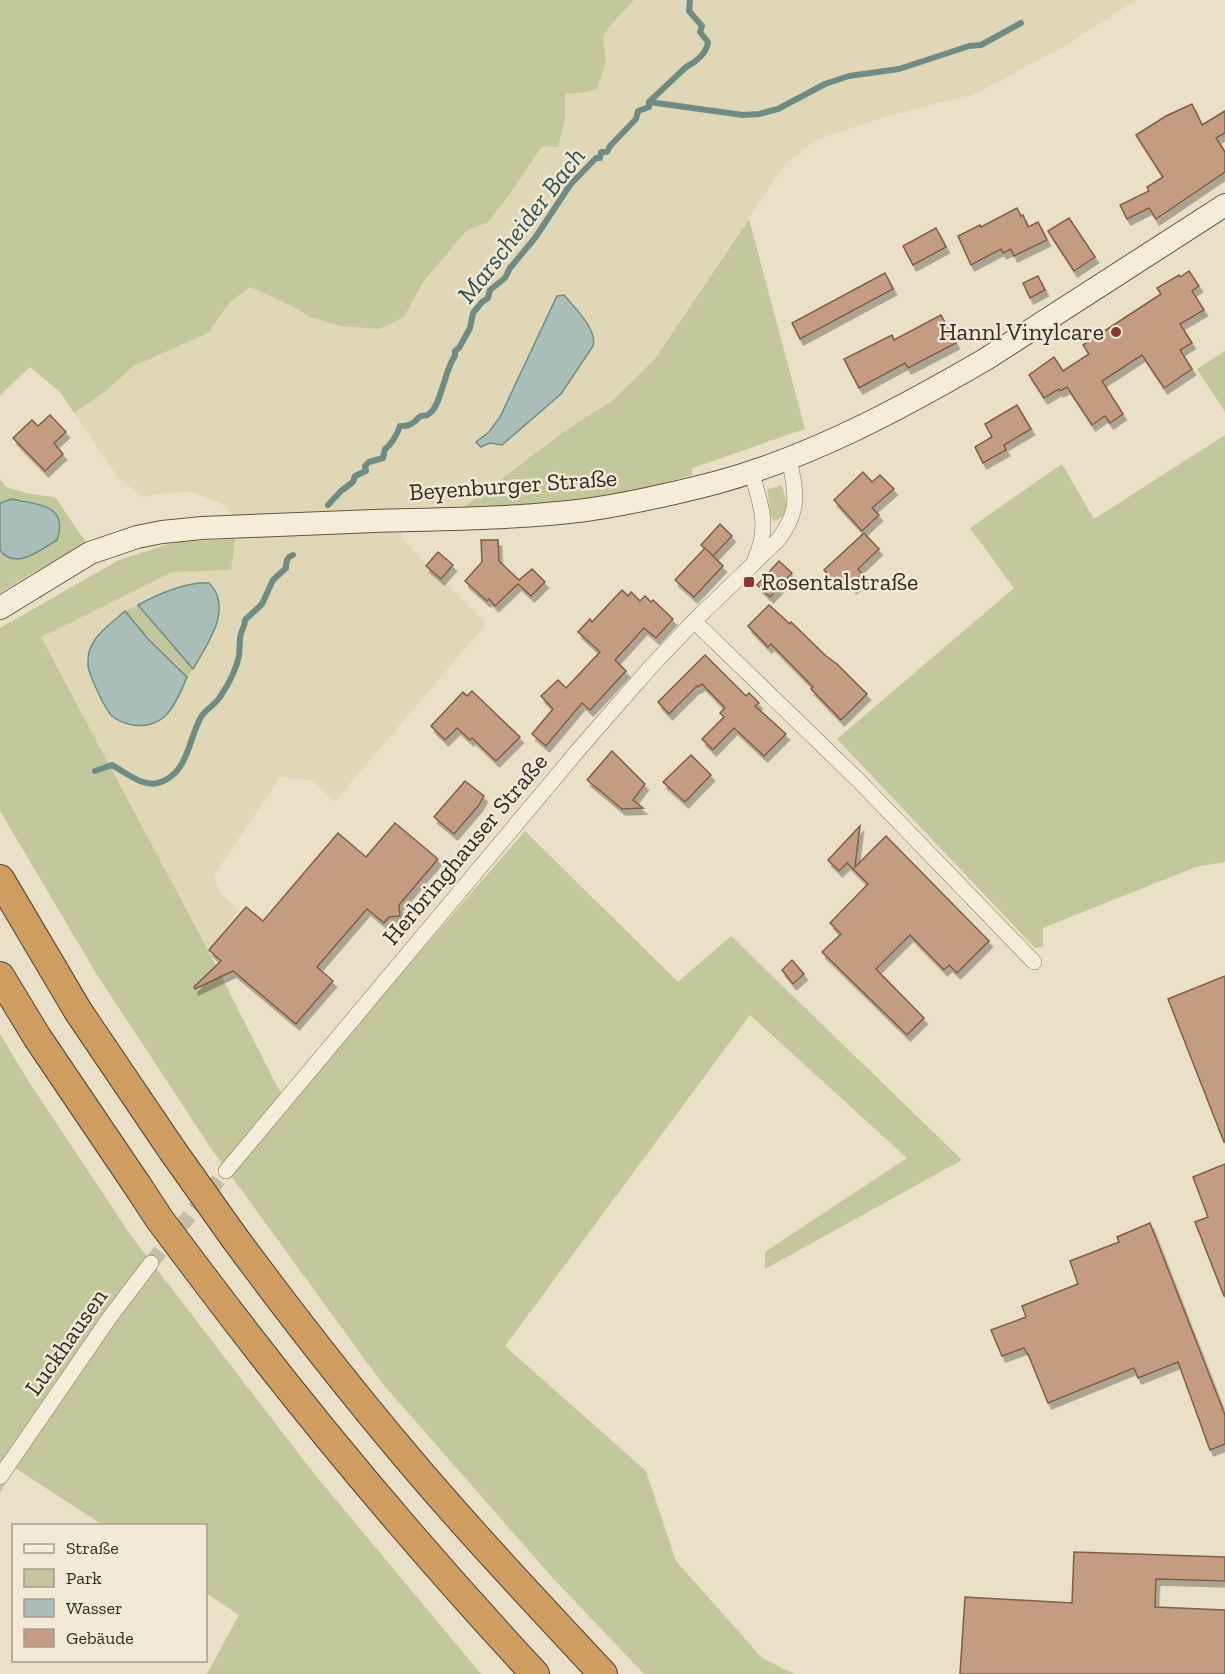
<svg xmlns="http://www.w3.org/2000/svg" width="1225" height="1674" viewBox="0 0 1225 1674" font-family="'Zilla Slab',serif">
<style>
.farmland{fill:#dfd7b5}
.green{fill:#c3c79c}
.water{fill:#a8beb7;stroke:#6f8c84;stroke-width:1.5}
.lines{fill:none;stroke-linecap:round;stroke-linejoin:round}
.stream{stroke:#6f8c84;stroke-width:6}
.building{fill:#c49c81;stroke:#805d46;stroke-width:1.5;filter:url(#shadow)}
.minor-tunnel{stroke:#c6bba6;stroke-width:15;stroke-dasharray:15 8;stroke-linecap:butt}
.minor-casing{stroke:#84725e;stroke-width:16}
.secondary-casing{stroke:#665341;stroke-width:24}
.motorway-casing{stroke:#524032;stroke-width:30}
.minor{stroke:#f5edd9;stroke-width:15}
.secondary{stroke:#f5edd9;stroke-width:22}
.motorway{stroke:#d09d61;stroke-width:28}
.motorway-bridge-casing{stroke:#524032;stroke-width:30;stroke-linecap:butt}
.motorway-bridge{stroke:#d09d61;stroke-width:28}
.poi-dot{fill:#8d3436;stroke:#f2e9d6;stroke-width:2}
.labels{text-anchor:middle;stroke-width:5;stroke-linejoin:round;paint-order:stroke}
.poi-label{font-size:24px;fill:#362a20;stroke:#f2e9d6;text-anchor:end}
.street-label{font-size:24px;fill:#362a20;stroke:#f2e9d6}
.water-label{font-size:26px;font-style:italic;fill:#315451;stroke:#f2e9d6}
</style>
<defs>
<filter id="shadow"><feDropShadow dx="3.5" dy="6" stdDeviation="0" flood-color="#0004"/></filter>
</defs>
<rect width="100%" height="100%" fill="#eadfc7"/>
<polygon class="farmland" points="634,0 1136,0 1060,49 974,94 885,117 817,139 784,165 654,360 613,400 562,433 463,508 397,510 402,539 486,624 334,802 312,780 280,777 214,875 219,892 238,910 209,952 41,637 172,572 231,570 233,514 220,502 187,491 142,497 118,477 74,413 103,393 134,366 208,333 230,302 250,287 292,306 310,317 404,317 423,282 466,230 488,222 510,194 542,145 565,119 565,94 577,93 587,94 605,63 603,38 608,28"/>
<g class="green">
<path d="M0 0H634L608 28 603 38 606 63 597 88C585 95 578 92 565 94V119L558 147 542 146 510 194 488 222 466 231 423 282 404 317 379 329 341 326 310 317 292 306 250 287 230 302 208 333 134 366 103 393 74 413 61 393 30 367 0 395Z"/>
<polygon points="749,219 805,429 692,468 692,475 627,493 545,505 463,508 562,433 613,400 654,360"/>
<polygon points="1225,351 1225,412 1197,369"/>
<polygon points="1225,435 1225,862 1196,867 1043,928 1043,947 1035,948 837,739 1014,588 970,528 1062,464 1094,519"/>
<polygon points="0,479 6,487 30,494 55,497 87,544 29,575 0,593"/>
<path d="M781 485C787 498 791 516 774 521L771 517 767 490Z"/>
<polygon points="235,539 231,570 172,572 41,637 209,952 278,1088 289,1103 525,831 678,982 731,936 962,1160 765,1269 765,1252 907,1158 750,1015 505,1346 646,1471 676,1561 762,1658 794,1674 644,1674 551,1576 382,1383 210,1147 96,973 0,811 0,628 119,560 175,542"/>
<polygon points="138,605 193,669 187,677 149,640 125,611"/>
<polygon points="0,1034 29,1082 129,1233 312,1471 481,1674 207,1674 239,1615 206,1593 206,1526 103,1525 15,1468 0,1492"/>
</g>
<g class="water">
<path d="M564 295C574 307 598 330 593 346L561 394 502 445 490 443 481 447 476 442 489 432 500 417 557 296Z"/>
<path d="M12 499C38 505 69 504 57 540 41 550 15 571 0 550V503Z"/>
<path d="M199 583H209C234 608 207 645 193 669L138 605C158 594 177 586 199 583Z"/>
<path d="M125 611 149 640 187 677C182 689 174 709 164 717 149 730 126 727 112 716 106 711 89 675 88 666 88 662 88 656 89 652 94 634 112 623 125 611Z"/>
</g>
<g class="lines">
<g class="stream">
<polyline points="649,102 743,115 759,114 778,109 825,84 849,76 899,69 969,46 981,45 1021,23"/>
<path d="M328 505 341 491 353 482 355 476 366 471 365 466 369 462 383 458 385 449C391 445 398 433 400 426 405 426 410 426 414 422 417 420 417 418 421 416 428 414 425 418 430 413 441 406 445 368 455 356V351L459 348 470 328 473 313 482 302 488 298 490 290 505 278 510 268 535 238 570 185 596 158H600L601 152H607L610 146 636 119 638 111 649 107V102L686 67C696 62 707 53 708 42L700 32 702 26 689 11 690 0"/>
<path d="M95 771 112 765C125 772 142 787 158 783 188 775 188 740 201 717 206 709 215 705 220 697 228 685 236 671 239 656 240 649 239 640 241 633 243 628 245 626 245 620L262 604 273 580 286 568C286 561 287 557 293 555"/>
</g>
</g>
<g class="building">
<polygon points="1192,104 1202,125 1225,111 1225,133 1216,138 1225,152 1225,172 1156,219 1149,208 1127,219 1120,205 1149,191 1147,187 1163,177 1136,135 1166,116"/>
<polygon points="1017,208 1021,216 1023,215 1028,227 1038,222 1047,240 1014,256 1011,249 1003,253 1001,249 971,265 958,236 980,225 981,227"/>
<polygon points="1069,218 1095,257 1074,271 1048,231"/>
<polygon points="936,228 946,247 913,265 903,246"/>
<polygon points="1189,271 1199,286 1192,291 1204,310 1180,324 1192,343 1180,350 1192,369 1164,388 1142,355 1102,381 1123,414 1110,423 1105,416 1092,425 1067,387 1060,391 1059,389 1044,398 1029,375 1054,357 1063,371 1089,354 1083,345 1161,294 1157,288 1179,275 1180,277"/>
<polygon points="885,273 893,289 800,339 792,323"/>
<polygon points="1038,276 1045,290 1030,298 1023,283"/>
<polygon points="941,315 956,343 908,368 905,363 859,388 844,359 892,335 894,340"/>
<polygon points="1017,405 1031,429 1004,445 1006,450 983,463 975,447 992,437 985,424"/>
<polygon points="50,415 66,432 54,443 63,454 45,471 13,438 32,420 38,426"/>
<polygon points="863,472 872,482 880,475 894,489 872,508 879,515 862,531 834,500"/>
<polygon points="720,524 732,536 713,556 701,545"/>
<polygon points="864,533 879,549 858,569 865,577 853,588 846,580 839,586 824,570"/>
<polygon points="481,540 498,540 499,561 519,580 532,569 545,582 531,596 518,584 495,606 489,599 487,601 465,581 482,562"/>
<polygon points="705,548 723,566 694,597 675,580"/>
<polygon points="438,552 453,565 441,579 426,566"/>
<polygon points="779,561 792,573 770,597 757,585"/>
<polygon points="622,590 628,596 631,592 640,601 645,596 651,602 653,600 673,619 656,638 644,628 615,660 626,671 590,710 582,703 546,746 532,734 553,709 541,696 558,680 566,688 600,652 578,632 590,619 592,622"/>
<polygon points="769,605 790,624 791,622 826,656 837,664 867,694 841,720 811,689 813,687 771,644 768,647 748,626"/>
<polygon points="705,655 746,696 749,693 759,703 755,706 786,734 764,756 734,728 713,750 702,739 724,717 720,713 725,708 702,684 698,687 697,686 669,714 658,702"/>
<polygon points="472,691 520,737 496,761 472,738 470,740 457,728 445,740 431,726 463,692 467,696"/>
<polygon points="612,751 645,784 633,800 643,808 622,809 587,780"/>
<polygon points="691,755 711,775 685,802 663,782"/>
<polygon points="465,781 484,796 479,805 454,834 434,817"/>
<polygon points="395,823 438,859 399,905 400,916 389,917 384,923 367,909 317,967 333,981 296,1024 233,971 195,989 194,987 221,961 209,950 246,907 263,921 338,833 366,857"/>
<polygon points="860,826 855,867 886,836 989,941 957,973 949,965 944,970 910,935 876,969 924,1018 907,1035 822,952 841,934 830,923 868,884 847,863 839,871 828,860"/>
<polygon points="792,960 804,974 793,984 782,970"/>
<polygon points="1225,976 1225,1142 1224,1142 1168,999"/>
<polygon points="1225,1164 1225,1296 1224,1296 1195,1222 1208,1217 1193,1177"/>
<polygon points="1150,1223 1225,1415 1225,1444 1210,1450 1178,1362 1138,1378 1134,1368 1048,1403 1028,1354 1027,1354 1024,1348 1002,1356 991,1330 1026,1317 1022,1306 1078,1284 1070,1261 1119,1242 1117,1237"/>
<polygon points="1074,1552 1225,1557 1225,1581 1156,1579 1155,1607 1225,1610 1225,1674 960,1674 965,1597 1072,1603"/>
</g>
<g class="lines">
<polyline class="minor-tunnel" points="151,1263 226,1171"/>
<defs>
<g id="minor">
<path d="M751 472C761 503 770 528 755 559"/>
<polyline points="694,621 859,781 1034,962"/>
<path d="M226 1171 580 748 648 670 694 621 778 540C801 510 796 493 789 458"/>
<polyline points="0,1477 110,1317 151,1263"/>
</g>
<path id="secondary" d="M0 608 90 553 137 537 162 532 202 528C259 526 316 523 374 521 444 519 516 519 586 510 629 504 672 494 715 483 811 457 900 409 986 359L1225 205"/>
<g id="motorway">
<polyline points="0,879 78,1011 172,1150"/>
<polyline points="0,976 37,1037 139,1188"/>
<path d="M236 1240C290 1313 346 1385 405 1455 468 1530 536 1602 603 1674"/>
<path d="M206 1281C309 1418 419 1549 535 1674"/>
</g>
</defs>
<use href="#minor" class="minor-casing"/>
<use href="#secondary" class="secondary-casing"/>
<use href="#motorway" class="motorway-casing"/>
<use href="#minor" class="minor"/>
<use href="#secondary" class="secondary"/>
<use href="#motorway" class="motorway"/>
<defs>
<g id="motorway-bridge">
<polyline points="172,1150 236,1240"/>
<polyline points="139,1188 160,1220 206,1281"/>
</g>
</defs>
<use href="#motorway-bridge" class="motorway-bridge-casing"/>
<use href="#motorway-bridge" class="motorway-bridge"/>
</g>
<g class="poi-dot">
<circle cx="1116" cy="332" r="6"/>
<rect x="743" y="576" width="12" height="12" rx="3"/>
</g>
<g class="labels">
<g class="poi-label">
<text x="1104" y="340">Hannl Vinylcare</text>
<text x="761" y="590" text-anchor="start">Rosentalstraße</text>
</g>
<g class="street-label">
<text transform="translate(513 485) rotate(-4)" y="8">Beyenburger Straße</text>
<text transform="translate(465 849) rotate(-50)" y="8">Herbringhauser Straße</text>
<text transform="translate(66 1342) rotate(-55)" y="8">Luckhausen</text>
</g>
<g class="water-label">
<text transform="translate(521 225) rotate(-52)" y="9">Marscheider Bach</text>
</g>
</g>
<rect x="12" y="1524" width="195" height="138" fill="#f2e9d6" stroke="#a79d8d" stroke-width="1.5"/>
<rect x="24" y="1544" width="30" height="9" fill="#f5edd9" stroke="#a79d8d" stroke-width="1.5"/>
<text x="66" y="1554" font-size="18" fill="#362a20">Straße</text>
<rect x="24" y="1569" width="30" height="18" fill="#c3c79c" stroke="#a79d8d" stroke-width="1.5"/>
<text x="66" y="1584" font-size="18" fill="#362a20">Park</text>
<rect x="24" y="1599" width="30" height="18" fill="#a8beb7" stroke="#a79d8d" stroke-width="1.5"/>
<text x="66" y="1614" font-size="18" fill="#362a20">Wasser</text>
<rect x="24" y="1629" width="30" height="18" fill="#c49c81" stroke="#a79d8d" stroke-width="1.5"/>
<text x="66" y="1644" font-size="18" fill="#362a20">Gebäude</text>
</svg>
